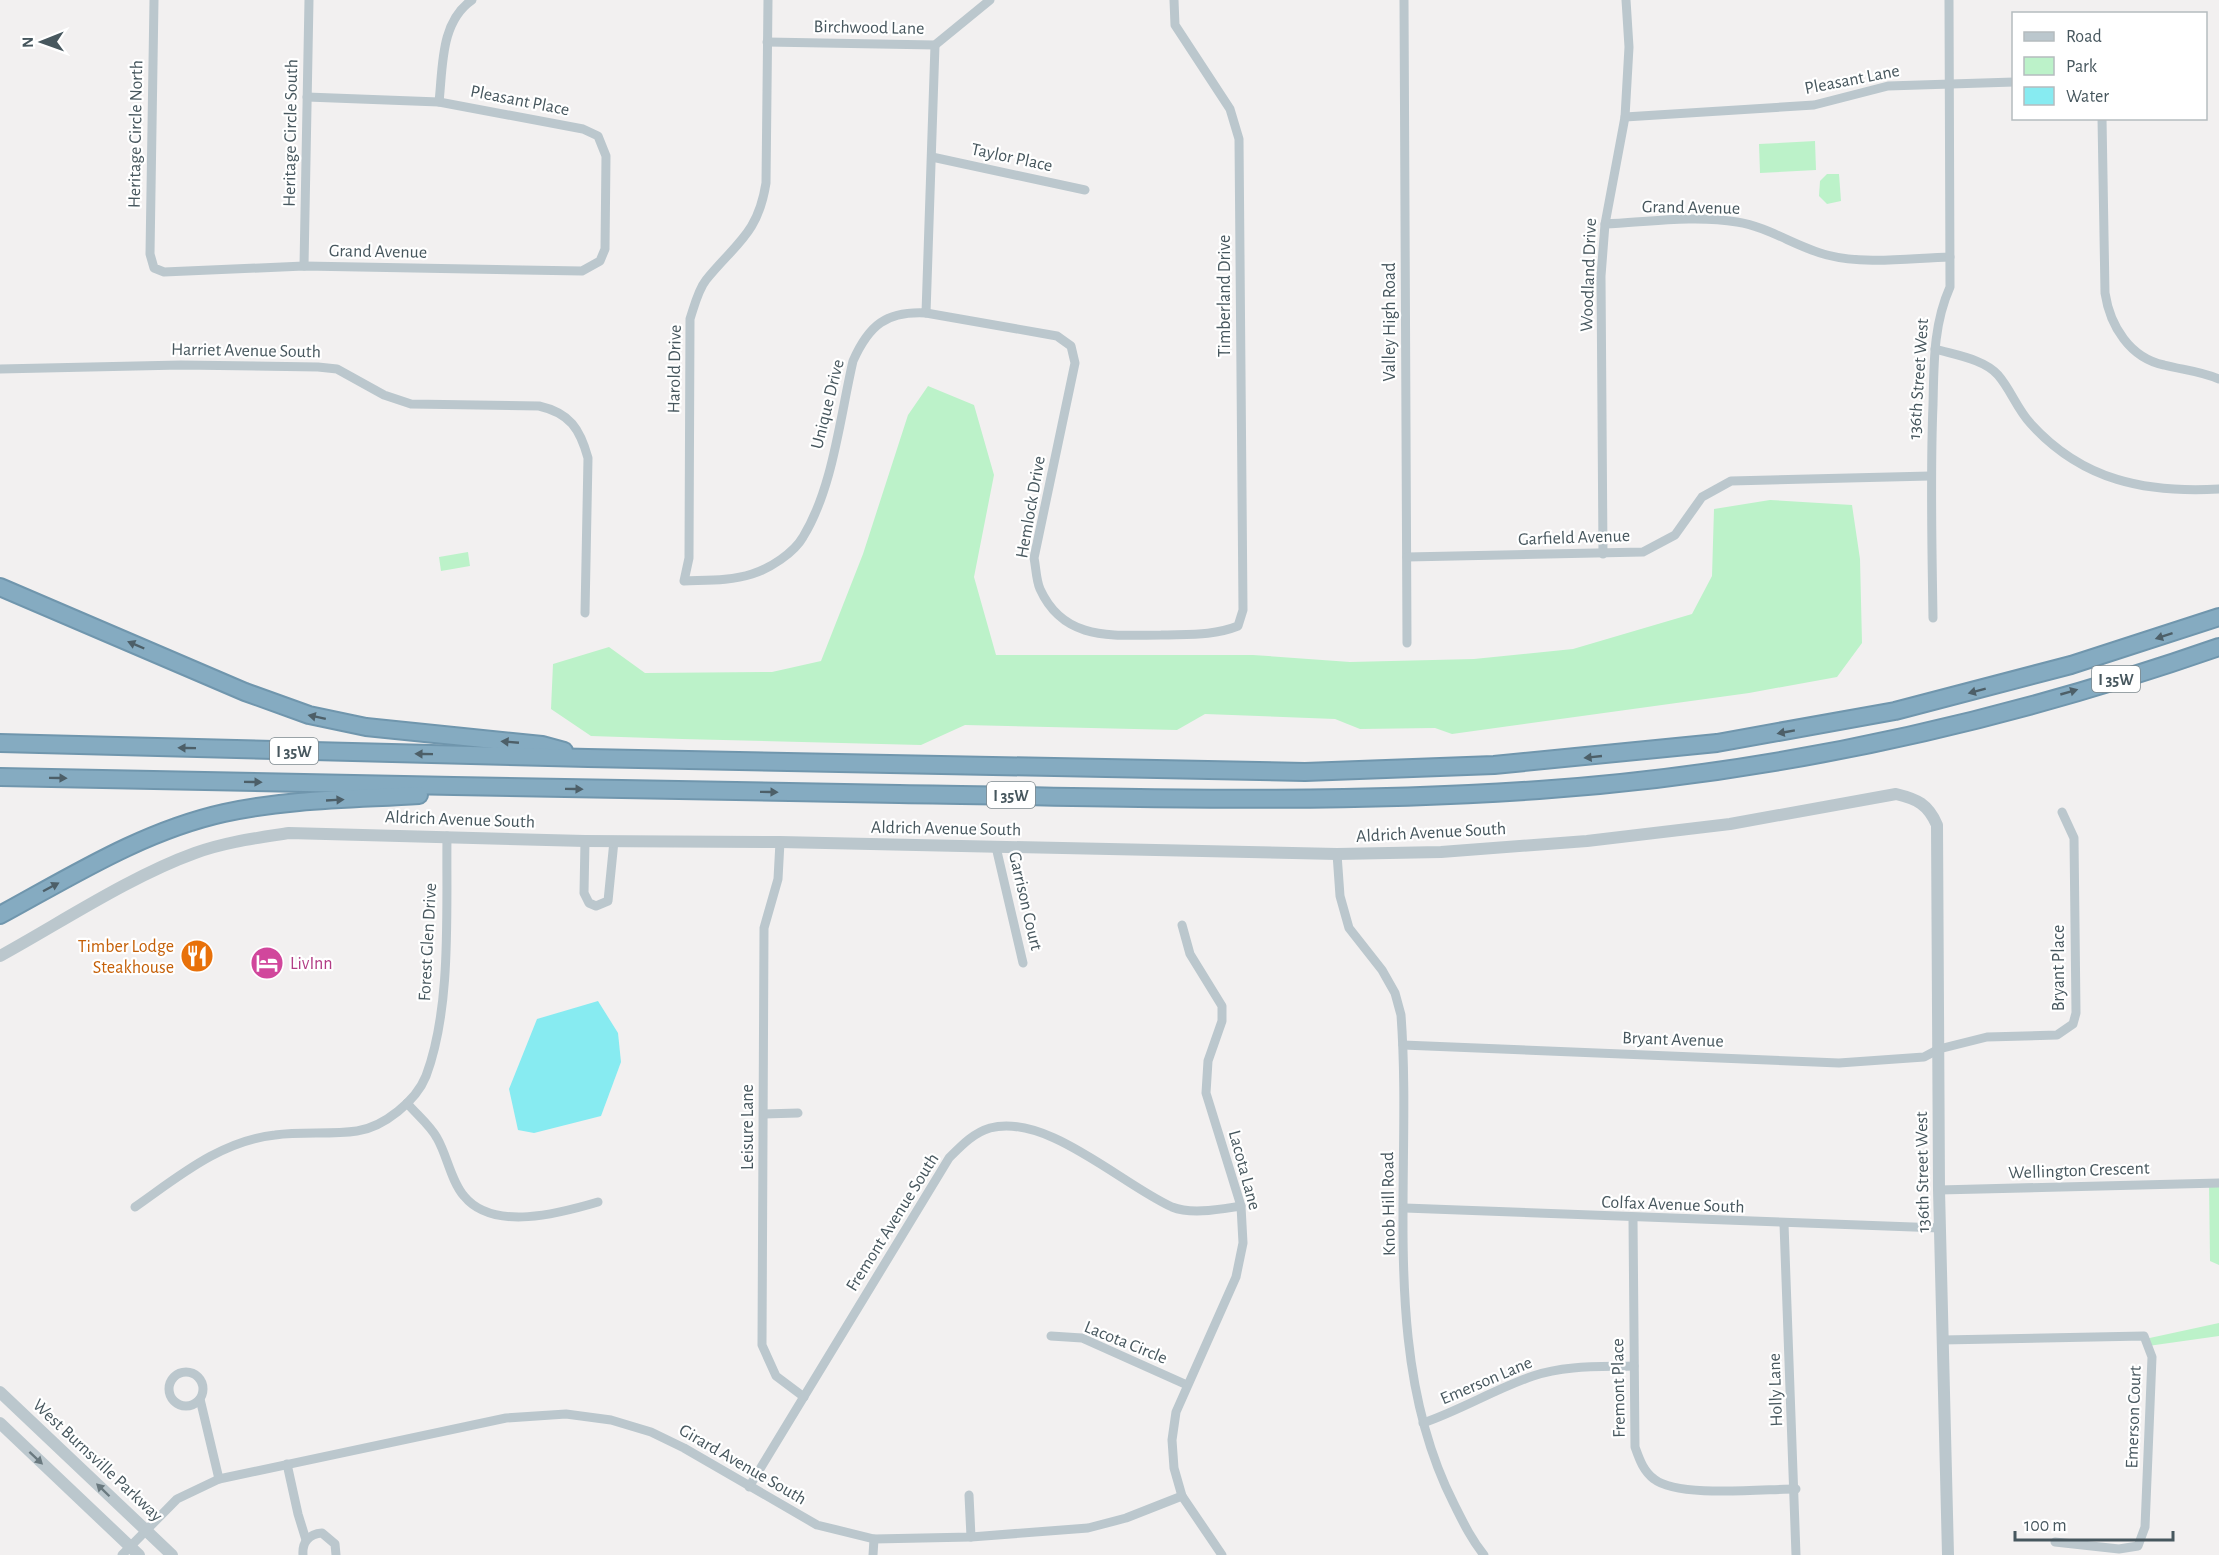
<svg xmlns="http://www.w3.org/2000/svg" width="2219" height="1555" viewBox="0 0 2219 1555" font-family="'Alegreya Sans',sans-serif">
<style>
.green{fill:#bcf2c9}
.water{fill:#87ebf1}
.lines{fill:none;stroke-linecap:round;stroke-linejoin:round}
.motorway-casing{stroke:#7096ad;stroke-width:20}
.minor{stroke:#bbc7cd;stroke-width:9}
.tertiary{stroke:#bbc7cd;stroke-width:12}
.motorway{stroke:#85abc1;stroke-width:16}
.oneway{fill:#4d5f68}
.oneway2{fill:#6a797f}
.labels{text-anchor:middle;stroke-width:4.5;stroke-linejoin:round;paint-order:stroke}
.shield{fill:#fff;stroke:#7e898e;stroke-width:1.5}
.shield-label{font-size:16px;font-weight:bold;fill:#47575e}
.street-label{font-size:18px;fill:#47575e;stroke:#fff}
.food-label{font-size:18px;fill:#c56008;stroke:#fff;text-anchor:end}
.hotel-label{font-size:18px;fill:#b23c85;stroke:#fff;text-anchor:start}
</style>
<rect width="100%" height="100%" fill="#f2f0f0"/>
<g class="green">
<polygon points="1815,141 1816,170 1760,173 1759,144"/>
<polygon points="1827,174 1839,174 1841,201 1827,204 1819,196 1820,181"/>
<polygon points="928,386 974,405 994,475 974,577 996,655 1253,655 1350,662 1474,659 1573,649 1692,614 1712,576 1714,509 1770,500 1852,505 1860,559 1862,643 1837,677 1749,693 1452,734 1435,728 1360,729 1335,719 1205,714 1177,730 965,725 921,745 682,739 591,736 551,709 553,664 609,647 645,673 772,672 821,661 863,554 908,415"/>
<polygon points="468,552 470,566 441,571 439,557"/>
<polygon points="2209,1183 2219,1183 2219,1265 2210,1261"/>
<polygon points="2219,1323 2219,1336 2148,1346 2145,1339"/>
</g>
<polygon class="water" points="598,1001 618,1033 621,1062 601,1116 534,1133 518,1130 509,1089 537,1019"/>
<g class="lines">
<defs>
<g id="motorway">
<polyline points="0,587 245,692 309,715 366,727 542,745 564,751"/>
<polyline points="0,743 588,758 1305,772 1494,765 1717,743 1895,711 2071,665 2219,617"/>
<path d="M0 777C300 783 599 789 899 794 1112 797 1326 805 1539 790 1770 774 2001 723 2219 647"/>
<path d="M0 915C72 876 143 831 224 813 287 799 354 799 419 795"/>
</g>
</defs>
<use href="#motorway" class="motorway-casing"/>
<g class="minor">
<polyline points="154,0 150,254 154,268 164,272 304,266 582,271 600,261 605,249 606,156 598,136 583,129 439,102 307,97"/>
<path d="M768 0 766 183C758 234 736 243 706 280 698 290 694 307 690 319L689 558 684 581C706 580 730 581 752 574 769 569 794 553 803 537 833 488 840 417 853 361 869 325 886 311 926 313L935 45"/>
<polyline points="1404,0 1407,643"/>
<polyline points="767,42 935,45 990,0"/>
<path d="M439 102C443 67 440 22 472 0"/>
<polyline points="1625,117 1814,105 1888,86 2014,82"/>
<path d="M2102 118 2105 293C2110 326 2130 358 2164 365 2184 370 2200 371 2219 379"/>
<polyline points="932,157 1085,190"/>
<path d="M1605 224C1648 222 1695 215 1737 222 1769 227 1796 247 1827 255 1866 265 1911 258 1950 257"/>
<polyline points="304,266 309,0"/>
<path d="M926 313 1057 336 1071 346 1075 363 1034 558C1036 567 1036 580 1040 589 1064 642 1113 635 1161 635 1188 634 1213 636 1238 626L1243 610 1239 139 1230 109 1175 25 1174 0"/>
<path d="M1935 349C1955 355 1984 359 1998 375 2011 390 2017 409 2031 424 2083 481 2146 493 2219 489"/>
<path d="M0 369 181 365 318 367 337 369 384 395 411 404 539 406C570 413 580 429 588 458L585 613"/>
<polyline points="1603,554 1601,276 1605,224 1625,117 1629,47 1626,0"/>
<polyline points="1407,557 1643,552 1675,535 1702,497 1731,481 1930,476"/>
<path d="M1933 618C1932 547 1930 476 1933 405 1934 365 1933 325 1950 287L1949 0"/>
<polyline points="585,841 584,893 589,903 596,906 608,901 614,841"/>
<polyline points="780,842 778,879 764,928 762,1345 776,1376 804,1397"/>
<polyline points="996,847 1023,963"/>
<path d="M1337 854 1340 896 1349 928 1382 970 1395 993 1401 1015C1413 1176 1378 1355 1454 1504 1463 1522 1471 1539 1484 1555"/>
<polyline points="1182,925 1190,954 1222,1006 1222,1021 1208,1061 1206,1093 1241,1206 1243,1243 1236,1277 1176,1412 1172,1440 1174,1468 1182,1496 1222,1555"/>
<polyline points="1403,1045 1839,1063 1924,1057 1939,1049 1987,1037 2057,1035 2073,1024 2076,1013 2074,838 2062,812"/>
<path d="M407 1103C416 1114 430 1125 437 1138 447 1155 451 1181 464 1196 493 1232 561 1213 598 1202"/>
<polyline points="764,1114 798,1113"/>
<polyline points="1939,1190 2219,1183"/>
<path d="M135 1207C178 1177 220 1141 275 1135 302 1131 330 1135 357 1131 384 1127 416 1101 426 1076 452 1007 446 909 447 836"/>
<polyline points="1405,1208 1940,1228"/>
<path d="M1633 1219 1635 1447C1639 1458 1643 1471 1654 1479 1678 1498 1763 1489 1796 1489"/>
<polyline points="1784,1224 1796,1555"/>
<polyline points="1051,1336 1082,1338 1187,1385"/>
<polyline points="1942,1340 2144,1336 2152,1357 2145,1527 2138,1546 2119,1549 2055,1542"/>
<circle cx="186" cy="1389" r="17"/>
<polyline points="200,1399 219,1479"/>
<path d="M1423 1423C1461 1410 1495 1389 1533 1376 1565 1365 1600 1367 1634 1366"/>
<polyline points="287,1464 298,1514 306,1540"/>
<path d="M749 1487 949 1158C961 1146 973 1133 990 1128 1047 1113 1121 1184 1172 1207 1192 1215 1221 1209 1241 1206"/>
<polyline points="969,1495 971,1537"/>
<polyline points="122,1555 177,1499 219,1479 506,1418 566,1414 611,1420 651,1432 684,1448 817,1525 874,1539 971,1537 1088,1528 1126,1518 1182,1496"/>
<path d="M303 1555C302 1542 309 1534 322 1533L335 1544 336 1555"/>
<polyline points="873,1555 874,1539"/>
</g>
<g class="tertiary">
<path d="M0 956C60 923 131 876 195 853 225 842 257 838 289 833L585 841 780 842 1337 854 1441 852 1587 841 1730 824 1896 794C1917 799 1928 804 1937 825L1939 1190 1948 1555"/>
<polyline points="0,1392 172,1555"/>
<polyline points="0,1423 139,1555"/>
</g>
<use href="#motorway" class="motorway"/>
</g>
<defs><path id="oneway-solid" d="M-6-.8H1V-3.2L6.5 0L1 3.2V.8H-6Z" transform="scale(1.5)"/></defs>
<g class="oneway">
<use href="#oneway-solid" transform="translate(2164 636) rotate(162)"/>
<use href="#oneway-solid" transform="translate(136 645) rotate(-157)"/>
<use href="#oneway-solid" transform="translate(1977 691) rotate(165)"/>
<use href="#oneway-solid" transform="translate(2069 692) rotate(-16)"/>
<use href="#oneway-solid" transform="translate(317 717) rotate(-168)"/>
<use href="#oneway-solid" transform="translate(1786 732) rotate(170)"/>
<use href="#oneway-solid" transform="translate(510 742) rotate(-175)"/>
<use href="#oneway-solid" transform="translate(187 748) rotate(-179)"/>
<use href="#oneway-solid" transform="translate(424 754) rotate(-179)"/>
<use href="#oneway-solid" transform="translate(1593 757) rotate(174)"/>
<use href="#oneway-solid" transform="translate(58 778) rotate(1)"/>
<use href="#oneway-solid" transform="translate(253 782) rotate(1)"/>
<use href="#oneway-solid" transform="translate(574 789) rotate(1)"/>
<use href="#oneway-solid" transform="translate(769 792) rotate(1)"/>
<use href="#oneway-solid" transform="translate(335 800) rotate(-3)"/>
<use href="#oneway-solid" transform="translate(51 887) rotate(-28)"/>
</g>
<g class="oneway2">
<use href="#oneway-solid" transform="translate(36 1458) rotate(43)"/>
<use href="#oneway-solid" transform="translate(103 1490) rotate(-136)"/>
</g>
<defs>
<symbol id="restaurant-disc" viewBox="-11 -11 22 22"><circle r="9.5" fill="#e8710a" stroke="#fff"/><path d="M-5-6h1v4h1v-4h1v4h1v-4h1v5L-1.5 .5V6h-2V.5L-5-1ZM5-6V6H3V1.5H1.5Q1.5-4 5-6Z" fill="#fff"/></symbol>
<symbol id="hotel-disc" viewBox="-11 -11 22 22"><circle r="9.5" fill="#d1479c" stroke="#fff"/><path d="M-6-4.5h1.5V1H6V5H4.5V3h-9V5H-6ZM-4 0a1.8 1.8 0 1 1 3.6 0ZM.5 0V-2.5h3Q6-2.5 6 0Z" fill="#fff"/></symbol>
</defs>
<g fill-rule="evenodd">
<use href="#restaurant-disc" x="178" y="937" width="38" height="38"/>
<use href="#hotel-disc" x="248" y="944" width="38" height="38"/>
</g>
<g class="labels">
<g class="shield">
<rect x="2092" y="666" width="48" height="26" rx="4.5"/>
<rect x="270" y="738" width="48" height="26" rx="4.5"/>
<rect x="987" y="782" width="48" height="26" rx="4.5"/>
</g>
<g class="shield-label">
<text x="2116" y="685">I 35W</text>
<text x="294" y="757">I 35W</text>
<text x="1011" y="801">I 35W</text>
</g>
<g class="street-label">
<text transform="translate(869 27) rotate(1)" y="6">Birchwood Lane</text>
<text transform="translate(1852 79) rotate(-11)" y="6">Pleasant Lane</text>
<text transform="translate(520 100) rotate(11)" y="6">Pleasant Place</text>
<text transform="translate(290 133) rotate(-89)" y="6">Heritage Circle South</text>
<text transform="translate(135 134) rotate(-89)" y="6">Heritage Circle North</text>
<text transform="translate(1012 157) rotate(12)" y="6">Taylor Place</text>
<text transform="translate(1691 207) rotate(1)" y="6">Grand Avenue</text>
<text transform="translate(378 251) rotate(1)" y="6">Grand Avenue</text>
<text transform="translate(1588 275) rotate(-88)" y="6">Woodland Drive</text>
<text transform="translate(1224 296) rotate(-90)" y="6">Timberland Drive</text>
<text transform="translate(1389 322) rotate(-90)" y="6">Valley High Road</text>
<text transform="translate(246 350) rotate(1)" y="6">Harriet Avenue South</text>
<text transform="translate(674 369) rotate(-89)" y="6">Harold Drive</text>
<text transform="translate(1918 379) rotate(-86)" y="6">136th Street West</text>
<text transform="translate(827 404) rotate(-76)" y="6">Unique Drive</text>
<text transform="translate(1030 507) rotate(-80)" y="6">Hemlock Drive</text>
<text transform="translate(1574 537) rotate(-2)" y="6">Garfield Avenue</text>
<text transform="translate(460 819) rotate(2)" y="6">Aldrich Avenue South</text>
<text transform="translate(946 828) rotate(1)" y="6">Aldrich Avenue South</text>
<text transform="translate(1431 832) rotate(-3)" y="6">Aldrich Avenue South</text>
<text transform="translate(1026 901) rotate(77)" y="6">Garrison Court</text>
<text transform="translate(427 942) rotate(-87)" y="6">Forest Glen Drive</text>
<text transform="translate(2058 968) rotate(-90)" y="6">Bryant Place</text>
<text transform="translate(1673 1039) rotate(2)" y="6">Bryant Avenue</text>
<text transform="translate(747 1127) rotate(-90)" y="6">Leisure Lane</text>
<text transform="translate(1245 1170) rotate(75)" y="6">Lacota Lane</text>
<text transform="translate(2079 1170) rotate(-2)" y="6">Wellington Crescent</text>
<text transform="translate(1922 1172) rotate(-91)" y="6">136th Street West</text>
<text transform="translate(1388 1204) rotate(-91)" y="6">Knob Hill Road</text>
<text transform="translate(1673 1204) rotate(2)" y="6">Colfax Avenue South</text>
<text transform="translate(892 1222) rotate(-58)" y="6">Fremont Avenue South</text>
<text transform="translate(1126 1342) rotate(22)" y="6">Lacota Circle</text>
<text transform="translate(1486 1380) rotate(-23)" y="6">Emerson Lane</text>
<text transform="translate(1618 1388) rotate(-91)" y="6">Fremont Place</text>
<text transform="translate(1775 1390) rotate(-92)" y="6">Holly Lane</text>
<text transform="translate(2133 1417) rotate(-88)" y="6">Emerson Court</text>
<text transform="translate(98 1460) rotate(43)" y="6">West Burnsville Parkway</text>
<text transform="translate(743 1464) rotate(30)" y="6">Girard Avenue South</text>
</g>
<g class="food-label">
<text x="174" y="952">Timber Lodge<tspan x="174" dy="21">Steakhouse</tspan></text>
</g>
<g class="hotel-label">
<text x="290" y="969">LivInn</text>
</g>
</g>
<rect x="2012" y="12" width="195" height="108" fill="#ffffff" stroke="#b5bcbf" stroke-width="1.5"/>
<rect x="2024" y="32" width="30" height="9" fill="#bbc7cd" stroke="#b5bcbf" stroke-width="1.5"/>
<text x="2066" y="42" font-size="18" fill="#47575e">Road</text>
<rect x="2024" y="57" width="30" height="18" fill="#bcf2c9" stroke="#b5bcbf" stroke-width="1.5"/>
<text x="2066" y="72" font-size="18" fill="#47575e">Park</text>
<rect x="2024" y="87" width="30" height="18" fill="#87ebf1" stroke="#b5bcbf" stroke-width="1.5"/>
<text x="2066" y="102" font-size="18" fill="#47575e">Water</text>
<g transform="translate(42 42) rotate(269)" stroke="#ffffff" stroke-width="4.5" paint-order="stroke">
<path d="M0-4.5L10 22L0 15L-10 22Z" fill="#47575e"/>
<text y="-9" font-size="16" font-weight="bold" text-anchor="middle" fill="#47575e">N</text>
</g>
<path d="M2015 1531v9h158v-9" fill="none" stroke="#47575e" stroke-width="3"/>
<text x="2024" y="1531" font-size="18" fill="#47575e" stroke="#ffffff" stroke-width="4.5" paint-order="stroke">100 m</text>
</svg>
